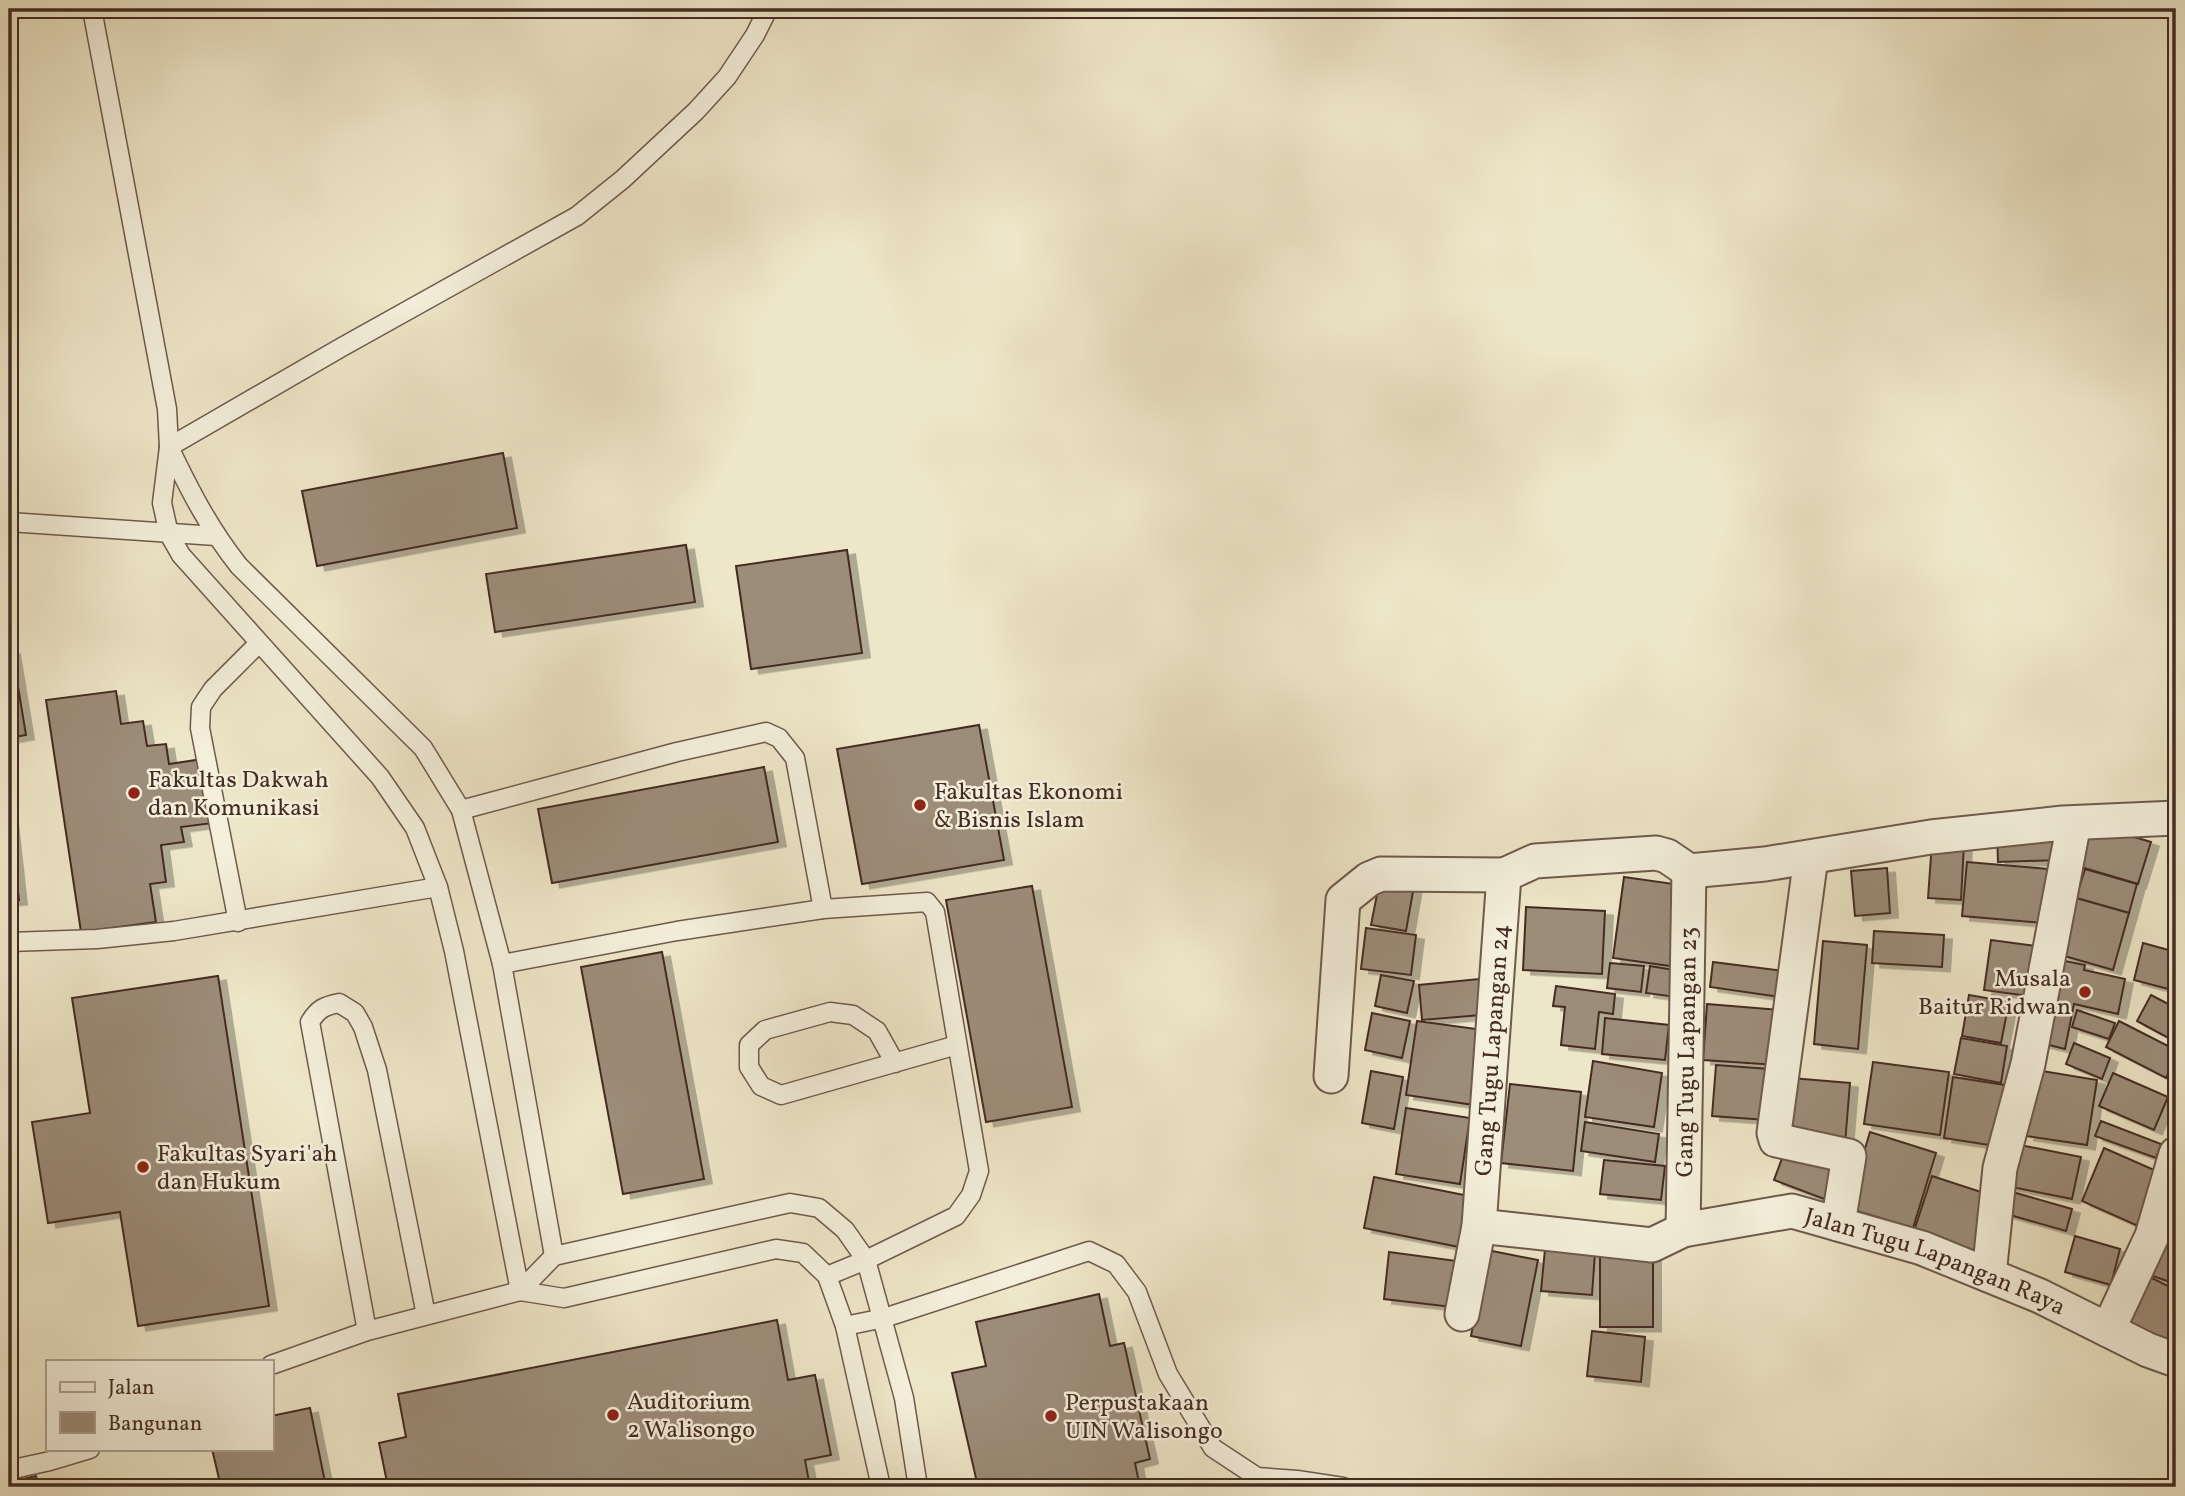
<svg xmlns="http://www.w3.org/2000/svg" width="2185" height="1496" viewBox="0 0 2185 1496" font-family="Vollkorn,serif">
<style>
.building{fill:#9c8d79;stroke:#442c23;stroke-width:2;filter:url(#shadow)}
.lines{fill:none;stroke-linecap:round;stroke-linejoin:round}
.service-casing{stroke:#6e5a4c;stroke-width:21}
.minor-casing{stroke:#6e5a4c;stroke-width:37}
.service{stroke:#f4efdb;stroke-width:18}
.minor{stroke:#f4efdb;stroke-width:33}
.poi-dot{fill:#8f2418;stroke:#f4efdb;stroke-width:2.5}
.labels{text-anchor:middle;stroke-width:5;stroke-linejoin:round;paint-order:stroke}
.poi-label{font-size:24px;fill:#442c23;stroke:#f4efdb;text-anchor:start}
.street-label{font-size:24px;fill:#442c23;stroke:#f4efdb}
</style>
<defs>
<filter id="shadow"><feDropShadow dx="8" dy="4.5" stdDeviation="0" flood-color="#0004"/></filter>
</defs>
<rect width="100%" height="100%" fill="#eee6c8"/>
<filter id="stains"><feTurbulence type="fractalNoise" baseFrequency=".00286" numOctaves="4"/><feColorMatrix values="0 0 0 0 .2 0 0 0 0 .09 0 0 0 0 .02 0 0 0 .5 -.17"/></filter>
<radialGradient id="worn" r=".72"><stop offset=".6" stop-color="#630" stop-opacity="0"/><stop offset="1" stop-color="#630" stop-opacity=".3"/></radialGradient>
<g class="building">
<polygon points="503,453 517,528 317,566 302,491"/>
<polygon points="686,545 695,602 495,632 486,574"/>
<polygon points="847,550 862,653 751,669 736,566"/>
<polygon points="9,650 12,650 26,735 9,738"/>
<polygon points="116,691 121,724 143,721 147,746 166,744 169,764 203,759 213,823 181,827 184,842 161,845 166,882 150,884 156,922 81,932 46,700"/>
<polygon points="979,725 1004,860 862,884 837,749"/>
<polygon points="764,767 778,842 552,883 538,809"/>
<polygon points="9,809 19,900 9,901"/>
<polygon points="2087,823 2151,842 2138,884 2074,865"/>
<polygon points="2060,830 2061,860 1998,862 1997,832"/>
<polygon points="1932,842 1964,844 1961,900 1928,898"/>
<polygon points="1967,862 2048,869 2044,923 1962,916"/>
<polygon points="1887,868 1890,913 1855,916 1851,871"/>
<polygon points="2085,869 2137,884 2129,913 2076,898"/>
<polygon points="1624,877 1688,886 1677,967 1613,958"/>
<polygon points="1380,879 1414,886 1406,931 1371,925"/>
<polygon points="1032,886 1072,1107 986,1122 946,900"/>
<polygon points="2076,898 2129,913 2113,970 2061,955"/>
<polygon points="1526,907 1605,911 1602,974 1523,970"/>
<polygon points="1366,928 1416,935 1411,975 1361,969"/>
<polygon points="1874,931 1944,935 1942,967 1872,963"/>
<polygon points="1991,940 2043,947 2035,997 1984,990"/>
<polygon points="1823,941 1867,945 1858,1049 1814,1044"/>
<polygon points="2143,943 2176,952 2176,991 2134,980"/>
<polygon points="662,952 704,1179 623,1194 581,967"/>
<polygon points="2055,959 2085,965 2084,970 2125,979 2118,1014 2074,1004 2065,1049 2037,1042"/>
<polygon points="1713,962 1783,971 1780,997 1710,987"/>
<polygon points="1610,963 1644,966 1641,992 1607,988"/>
<polygon points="1650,966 1680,971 1676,997 1646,993"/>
<polygon points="1381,975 1414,981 1407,1013 1375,1006"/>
<polygon points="218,976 269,1306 138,1326 120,1212 48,1223 32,1122 90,1113 72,998"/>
<polygon points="1489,978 1493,1014 1422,1020 1419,985"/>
<polygon points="1556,986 1615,994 1613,1014 1599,1012 1595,1049 1561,1045 1565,1007 1553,1006"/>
<polygon points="1969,995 2009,1002 2001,1043 1962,1036"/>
<polygon points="2151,995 2176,1008 2176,1042 2137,1021"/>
<polygon points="1707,1004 1781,1010 1777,1065 1703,1060"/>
<polygon points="2077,1010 2115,1023 2109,1039 2072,1027"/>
<polygon points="1372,1013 1410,1021 1402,1058 1365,1050"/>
<polygon points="1605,1018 1669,1025 1665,1060 1602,1054"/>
<polygon points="1417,1021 1484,1030 1474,1105 1406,1095"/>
<polygon points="2119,1021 2176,1050 2176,1059 2166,1078 2106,1047"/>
<polygon points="1961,1038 2007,1046 2001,1083 1954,1074"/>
<polygon points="2074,1043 2110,1058 2102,1079 2066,1064"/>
<polygon points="1593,1061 1662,1073 1654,1127 1585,1117"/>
<polygon points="1873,1062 1949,1072 1940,1135 1864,1124"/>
<polygon points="1716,1065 1769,1069 1766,1120 1712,1116"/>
<polygon points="2036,1070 2097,1080 2087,1145 2026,1136"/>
<polygon points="1371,1071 1403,1077 1394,1129 1362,1123"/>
<polygon points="2113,1073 2168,1097 2154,1130 2099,1106"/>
<polygon points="1953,1077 2005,1085 1996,1146 1944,1138"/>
<polygon points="1791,1078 1850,1083 1845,1144 1786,1138"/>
<polygon points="1510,1084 1581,1092 1573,1171 1501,1163"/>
<polygon points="1406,1108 1470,1118 1460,1184 1396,1174"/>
<polygon points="2101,1121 2161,1144 2156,1158 2095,1136"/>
<polygon points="1585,1122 1659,1134 1655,1162 1581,1151"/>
<polygon points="1870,1132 1936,1153 1913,1228 1847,1208"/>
<polygon points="2015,1144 2081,1157 2072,1199 2007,1186"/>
<polygon points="1787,1145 1837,1164 1824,1199 1774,1180"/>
<polygon points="2104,1148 2161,1173 2138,1226 2082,1201"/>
<polygon points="1604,1160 1665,1166 1661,1200 1600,1194"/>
<polygon points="1932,1176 1993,1196 1974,1253 1913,1234"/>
<polygon points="1374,1177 1469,1196 1459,1247 1364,1228"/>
<polygon points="2009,1191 2072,1209 2066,1231 2003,1213"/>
<polygon points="2176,1208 2176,1244 2160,1239"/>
<polygon points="2075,1236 2120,1249 2111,1285 2065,1272"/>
<polygon points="2160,1243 2176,1248 2176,1284 2150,1275"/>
<polygon points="1545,1249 1595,1253 1592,1295 1541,1291"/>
<polygon points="1487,1250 1538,1260 1521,1346 1471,1336"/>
<polygon points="1389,1252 1457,1261 1452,1307 1384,1299"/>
<polygon points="1600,1256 1653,1257 1653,1327 1600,1327"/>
<polygon points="2146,1275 2176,1290 2176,1348 2124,1322"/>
<polygon points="1099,1294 1110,1346 1124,1343 1150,1459 1135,1463 1140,1487 1008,1487 1007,1484 978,1487 952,1373 986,1366 976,1322"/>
<polygon points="777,1320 788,1380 815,1375 831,1455 805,1460 810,1487 388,1487 379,1443 406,1437 398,1394"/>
<polygon points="1592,1331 1645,1337 1641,1382 1587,1376"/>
<polygon points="310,1408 326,1487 221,1487 212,1449 271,1449 271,1416"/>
<polygon points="36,1476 38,1487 9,1487 9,1482"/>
</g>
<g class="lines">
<defs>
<g id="service">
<polyline points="92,9 167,409 169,447 162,503 169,534 181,555 380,777 415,828 438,887 454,951 520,1291 564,1298 776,1249 803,1253 827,1276 845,1326 881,1487"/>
<path d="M169 447C190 491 209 528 239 566L423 748 461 810 502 964 554 1256"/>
<polyline points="169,447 342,347 577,216 623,179 696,111 727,77 755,35 768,9"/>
<polyline points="9,522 216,536"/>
<polyline points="461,810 677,752 766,732 779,738 795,758 823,909"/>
<polyline points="238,922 200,728 201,707 213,689 259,643"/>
<polyline points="9,942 97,939 174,931 438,887"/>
<polyline points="502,964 677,931 823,909 927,902 935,912 979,1171 971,1195 956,1216 866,1260 827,1276"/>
<polyline points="895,1063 877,1031 853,1015 830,1012 765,1030 749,1045 749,1067 761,1086 781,1095 957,1045"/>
<polyline points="845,1326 884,1318 1089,1251 1116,1264 1137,1292 1168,1374 1213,1448 1257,1477 1297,1480 1343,1487"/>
<path d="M367 1331 310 1022C318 1009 324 1006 339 1003L355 1013 363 1027 377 1070 426 1315"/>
<polyline points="271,1365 367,1331 520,1291 554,1256 790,1203 819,1208 845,1230 866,1260 904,1398 918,1487"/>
<polyline points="9,1470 50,1461 90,1449"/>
</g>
<g id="minor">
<polyline points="1811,857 1774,1133 1776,1140 1849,1156 1838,1224"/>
<polyline points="1504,875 1535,861 1656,853 1667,856 1689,871 1765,864 1931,837 2063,823 2176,818"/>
<polyline points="1331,1076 1343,900 1369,879 1381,874 1504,875"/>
<path id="s1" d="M1479 1226 1652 1245 1683 1230 1792 1211 1922 1248 2040 1296 2148 1350 2176 1360"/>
<path id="s2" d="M1683 1230 1689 871"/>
<polyline points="1989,1275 2000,1168 2028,1064 2074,823"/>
<path id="s3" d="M1462 1314 1479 1226 1504 875"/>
<polyline points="2108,1330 2152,1236 2176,1154"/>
</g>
</defs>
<use href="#service" class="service-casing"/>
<use href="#minor" class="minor-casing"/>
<use href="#service" class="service"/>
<use href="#minor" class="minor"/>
</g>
<g class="poi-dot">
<circle cx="134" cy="793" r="7"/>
<circle cx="920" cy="805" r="7"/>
<circle cx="2085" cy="992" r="7"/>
<circle cx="143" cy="1167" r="7"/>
<circle cx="613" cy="1415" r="7"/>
<circle cx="1051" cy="1416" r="7"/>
</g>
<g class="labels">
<g class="poi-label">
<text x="148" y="787">Fakultas Dakwah<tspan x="148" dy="28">dan Komunikasi</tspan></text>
<text x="934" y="799">Fakultas Ekonomi<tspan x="934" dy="28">&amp; Bisnis Islam</tspan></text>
<text x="2071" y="986" text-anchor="end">Musala<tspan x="2071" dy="28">Baitur Ridwan</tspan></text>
<text x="157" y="1161">Fakultas Syari'ah<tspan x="157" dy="28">dan Hukum</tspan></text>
<text x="627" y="1409">Auditorium<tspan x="627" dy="28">2 Walisongo</tspan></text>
<text x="1065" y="1410">Perpustakaan<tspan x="1065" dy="28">UIN Walisongo</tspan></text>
</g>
<g class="street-label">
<text dy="8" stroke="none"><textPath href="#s3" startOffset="266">Gang Tugu Lapangan 24</textPath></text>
<text dy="8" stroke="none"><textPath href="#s2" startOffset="178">Gang Tugu Lapangan 23</textPath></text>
<text dy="8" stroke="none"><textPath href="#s1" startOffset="471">Jalan Tugu Lapangan Raya</textPath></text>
</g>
</g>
<rect width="2185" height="1496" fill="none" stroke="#eee6c8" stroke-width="35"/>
<rect x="10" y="10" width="2164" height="1475" fill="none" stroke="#442c23" stroke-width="3.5"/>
<rect x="18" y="18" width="2150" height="1461" fill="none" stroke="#442c23" stroke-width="2"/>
<rect x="46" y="1360" width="228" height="91" fill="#f4efdb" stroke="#aea191" stroke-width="2"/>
<rect x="60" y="1382" width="35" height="10" fill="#f4efdb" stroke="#aea191" stroke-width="2"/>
<text x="108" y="1394" font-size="21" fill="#442c23">Jalan</text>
<rect x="60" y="1412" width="35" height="21" fill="#9c8d79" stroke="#aea191" stroke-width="2"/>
<text x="108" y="1430" font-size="21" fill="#442c23">Bangunan</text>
<rect width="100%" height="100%" filter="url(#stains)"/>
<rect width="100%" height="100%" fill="url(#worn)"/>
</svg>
